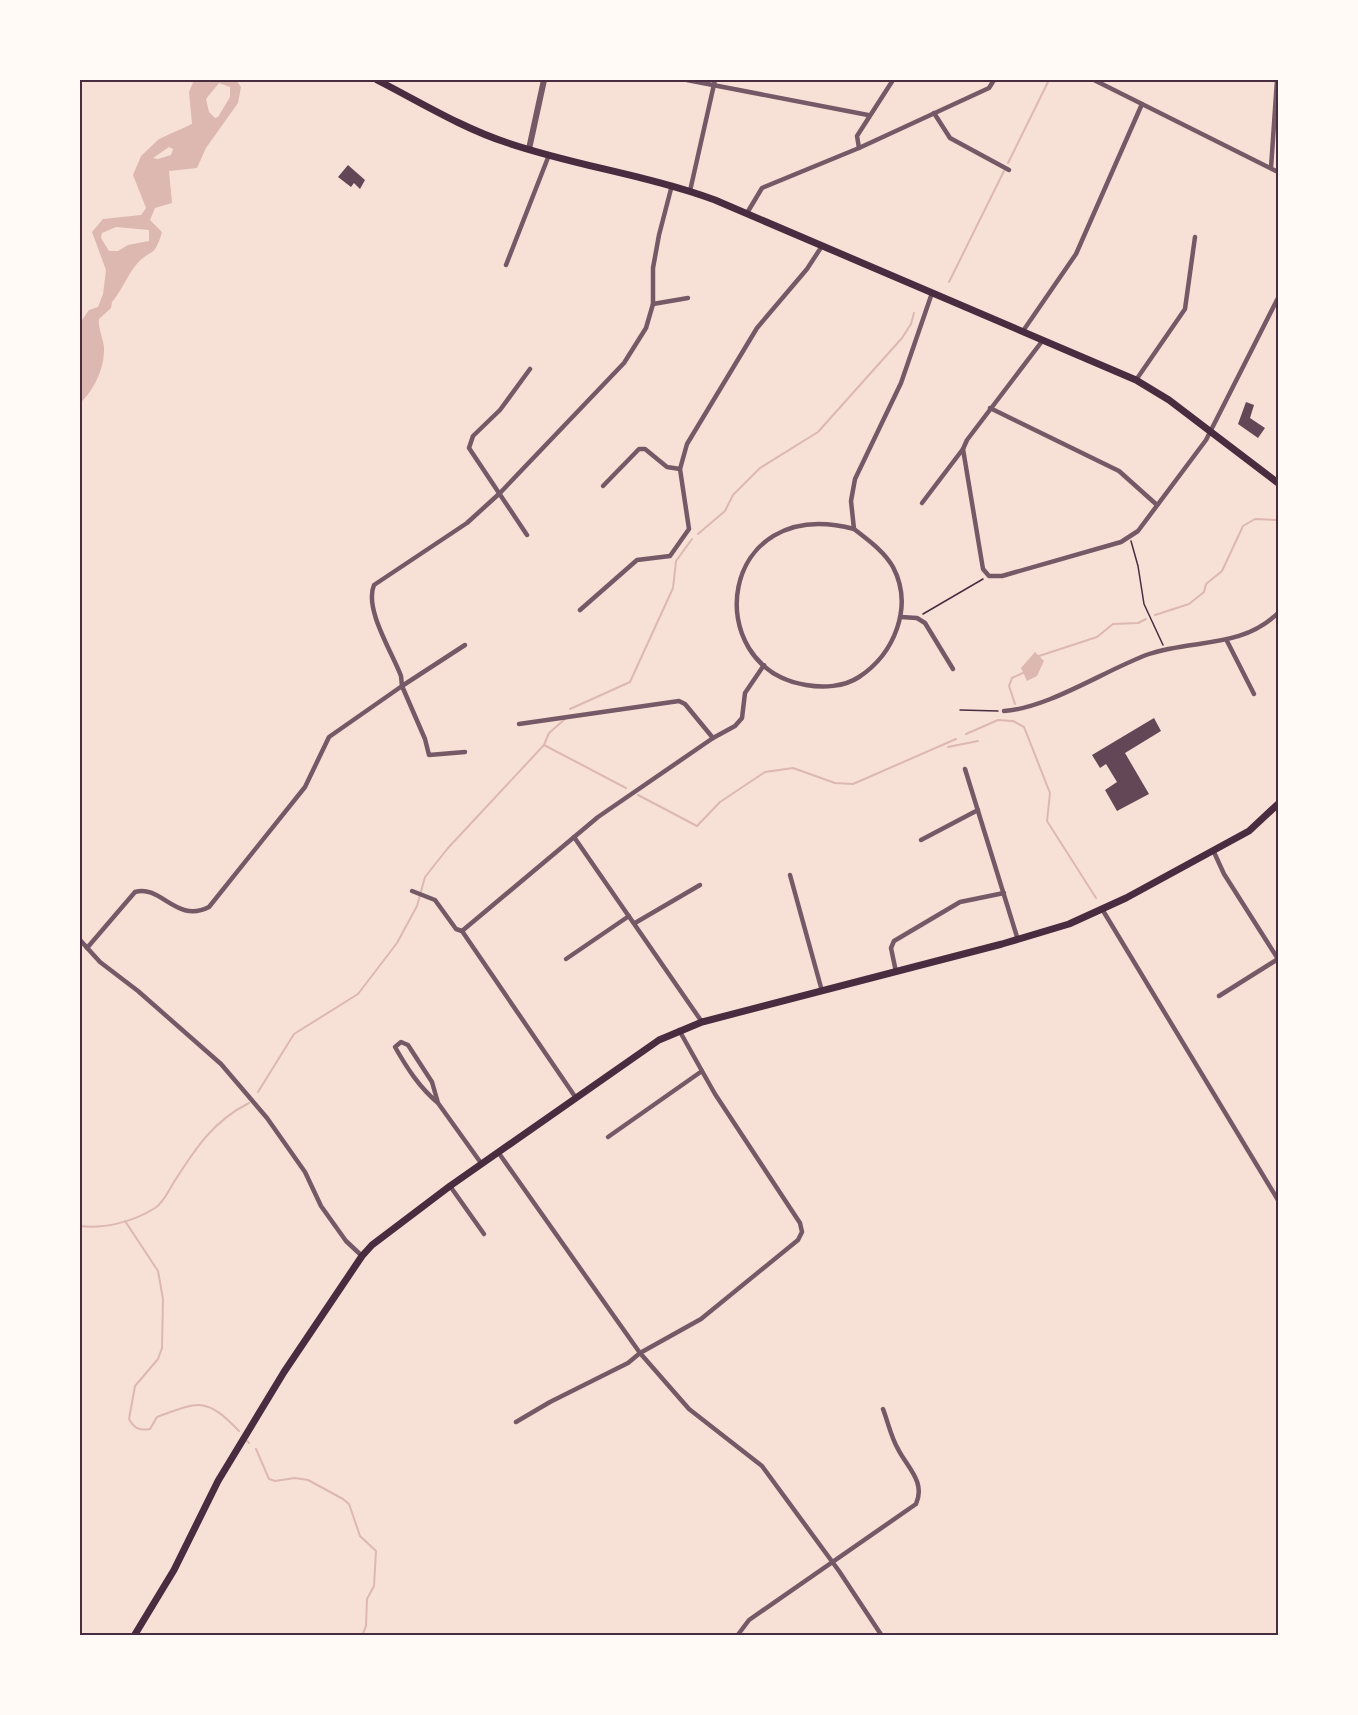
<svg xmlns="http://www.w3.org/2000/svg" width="1358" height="1715" viewBox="0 0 1358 1715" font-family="Ubuntu,sans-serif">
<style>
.water{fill:#dcb8b0;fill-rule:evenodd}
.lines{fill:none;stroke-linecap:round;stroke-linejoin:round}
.stream{stroke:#dcb8b0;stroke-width:2}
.building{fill:#644757}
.path{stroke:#4a2c40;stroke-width:1.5}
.minor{stroke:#755966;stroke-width:4.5}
.tertiary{stroke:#755966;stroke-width:6}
.secondary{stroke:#4a2c40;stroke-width:7}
.neatline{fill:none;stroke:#4a2c40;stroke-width:2}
</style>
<rect width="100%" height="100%" fill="#f7e1d7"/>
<g class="water">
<path d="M194 80H236L241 87 238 103 206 148 197 168 169 171 172 203 155 208 150 220 162 232C154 260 150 248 136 265 127 276 122 290 112 302L111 308 99 319C98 329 103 337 104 347 105 367 94 391 80 403V323L89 310 98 307 103 294 106 270 92 232 103 219 141 215 146 208 133 175 141 156 159 139 192 124 189 92ZM219 83 230 87V97L218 117 215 118 209 112 206 99ZM169 147 173 149 171 155 158 159 153 158ZM116 227 149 230V241L128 245 118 251H109L101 238 102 233Z"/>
<polygon points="1035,652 1044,661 1037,676 1027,681 1021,668"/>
</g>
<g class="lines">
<g class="stream">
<polyline points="1008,163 1049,80"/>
<polyline points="949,282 1004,171"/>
<polyline points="698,534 725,511 733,495 760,468 818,432 902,338 911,324 914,313"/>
<polyline points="1155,615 1189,604 1204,592 1206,584 1222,571 1243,526 1255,519 1278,520"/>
<polyline points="1039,656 1097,637 1113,624 1138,623 1146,619"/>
<polyline points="1015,704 1009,686 1012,678 1023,673"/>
<polyline points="570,709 630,682 673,588 676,561 692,539"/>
<polyline points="966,734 998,720 1013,721 1024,727 1050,793 1047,821 1096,898"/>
<polyline points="544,745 626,788"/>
<polyline points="948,747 978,741"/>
<polyline points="638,795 697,826 720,802 765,772 793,768 835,783 853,784 956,739"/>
<polyline points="258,1092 294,1034 358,994 397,943 417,906 425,877 448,848 544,745 549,733 565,719"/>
<path d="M125 1221 158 1271 163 1299 162 1348 158 1359 135 1386 129 1419C134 1428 139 1431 150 1429L157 1417C200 1401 206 1397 239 1431"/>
<path d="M80 1226C104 1229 133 1222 155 1208 163 1203 169 1190 174 1182 195 1149 213 1121 249 1103"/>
<polyline points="247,1441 249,1443"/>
<polyline points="256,1449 269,1479 275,1481 295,1478 308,1480 343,1499 349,1504 360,1536 376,1551 374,1586 367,1599 366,1626 362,1636"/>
</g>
</g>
<g class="building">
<polygon points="348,165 365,180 360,189 354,183 351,187 338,177"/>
<polygon points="1246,402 1254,405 1250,418 1265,428 1258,438 1238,424"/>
<polygon points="1154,718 1161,731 1125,753 1149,794 1117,811 1105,790 1117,782 1106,764 1100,768 1092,755"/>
</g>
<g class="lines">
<g class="path">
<polyline points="1131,541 1138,566 1144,604 1163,645"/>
<polyline points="923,614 983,579"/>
<polyline points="960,710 998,711"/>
</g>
<g class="minor">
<polyline points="687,80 868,115"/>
<polyline points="1094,80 1278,172"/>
<polyline points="934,113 950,138 1009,170"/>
<polyline points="859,148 857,136 893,80"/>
<polyline points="1271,168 1277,80"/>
<polyline points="690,191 715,80"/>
<polyline points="747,213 762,188 859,148 989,88 994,80"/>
<polyline points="506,265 549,155"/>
<polyline points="653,304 688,298"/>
<polyline points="1023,331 1076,254 1142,104"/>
<polyline points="1043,340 967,440 963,449 983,569 989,576 1002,576 1121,542 1138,531 1206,440 1278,298"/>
<polyline points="1136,380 1185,309 1195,237"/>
<polyline points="990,408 1119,471 1157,505"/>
<polyline points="603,486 639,449 645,449 667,467 680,469"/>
<polyline points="922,503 963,449"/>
<path d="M854 529C868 540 884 551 893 567 914 607 894 654 859 677 844 687 823 688 806 685 698 667 718 493 854 529L851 501 855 479 901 383 932 293"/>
<polyline points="527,535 469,448 473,436 500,410 530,369"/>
<polyline points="580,610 637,560 670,556 689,529 680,469 687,444 757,328 807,269 822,246"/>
<polyline points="901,617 917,618 925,623 953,669"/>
<polyline points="1227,641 1254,694"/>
<polyline points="465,645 402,686 425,739 429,755 465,752"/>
<path d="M1004 711C1049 708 1105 670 1149 654 1193 639 1241 649 1278 613"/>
<polyline points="519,724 679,701 685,704 713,738"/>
<polyline points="965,769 1018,940"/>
<polyline points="574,837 702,1022"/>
<polyline points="921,840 978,810"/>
<polyline points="1213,850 1224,874 1278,959"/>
<polyline points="790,875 822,991"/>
<polyline points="412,891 435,900 456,929 462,931"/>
<polyline points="1102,909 1278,1200"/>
<polyline points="635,923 700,885"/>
<polyline points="80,940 100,962 138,991 221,1064 267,1118 305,1172 321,1206 346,1241 362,1256"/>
<path d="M87 948 135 892C161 884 176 924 209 907L305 787 329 737 402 686 401 676C392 652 364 609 374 585L467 523 500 493 624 363 646 328 653 304V268L659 235 672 185"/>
<polyline points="566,959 629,916"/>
<polyline points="896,972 891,948 894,941 960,902 1004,893"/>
<polyline points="1219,996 1278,959"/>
<polyline points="576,1098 462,931 598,817 713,738 735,726 742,718 745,693 764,665"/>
<path d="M438 1103C419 1087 407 1068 395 1047L401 1042 408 1045 432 1082 438 1103 481 1163"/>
<polyline points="608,1137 702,1071 679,1030"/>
<polyline points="498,1152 640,1353 689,1409 762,1466 839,1571 882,1636"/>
<polyline points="450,1186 484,1234"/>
<polyline points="516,1422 550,1402 628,1363 640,1353 701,1319 798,1240 802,1232 800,1223 715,1094 702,1071"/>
<path d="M737 1636 749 1620 916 1504C926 1482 907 1467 898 1449 891 1437 888 1422 883 1409"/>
</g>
<polyline class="tertiary" points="529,149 544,80"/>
<g class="secondary">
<path d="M377 80C420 102 462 128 508 143 576 166 647 175 715 200L1136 380 1169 400 1278 483"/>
<polyline points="134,1636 174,1570 218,1481 284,1372 362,1256 372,1245 450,1186 659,1040 702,1022 1002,944 1069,924 1126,898 1249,831 1278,804"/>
</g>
</g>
<rect width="1358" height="1715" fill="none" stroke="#fffaf5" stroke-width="162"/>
<rect x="81" y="81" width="1196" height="1553" class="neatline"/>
</svg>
